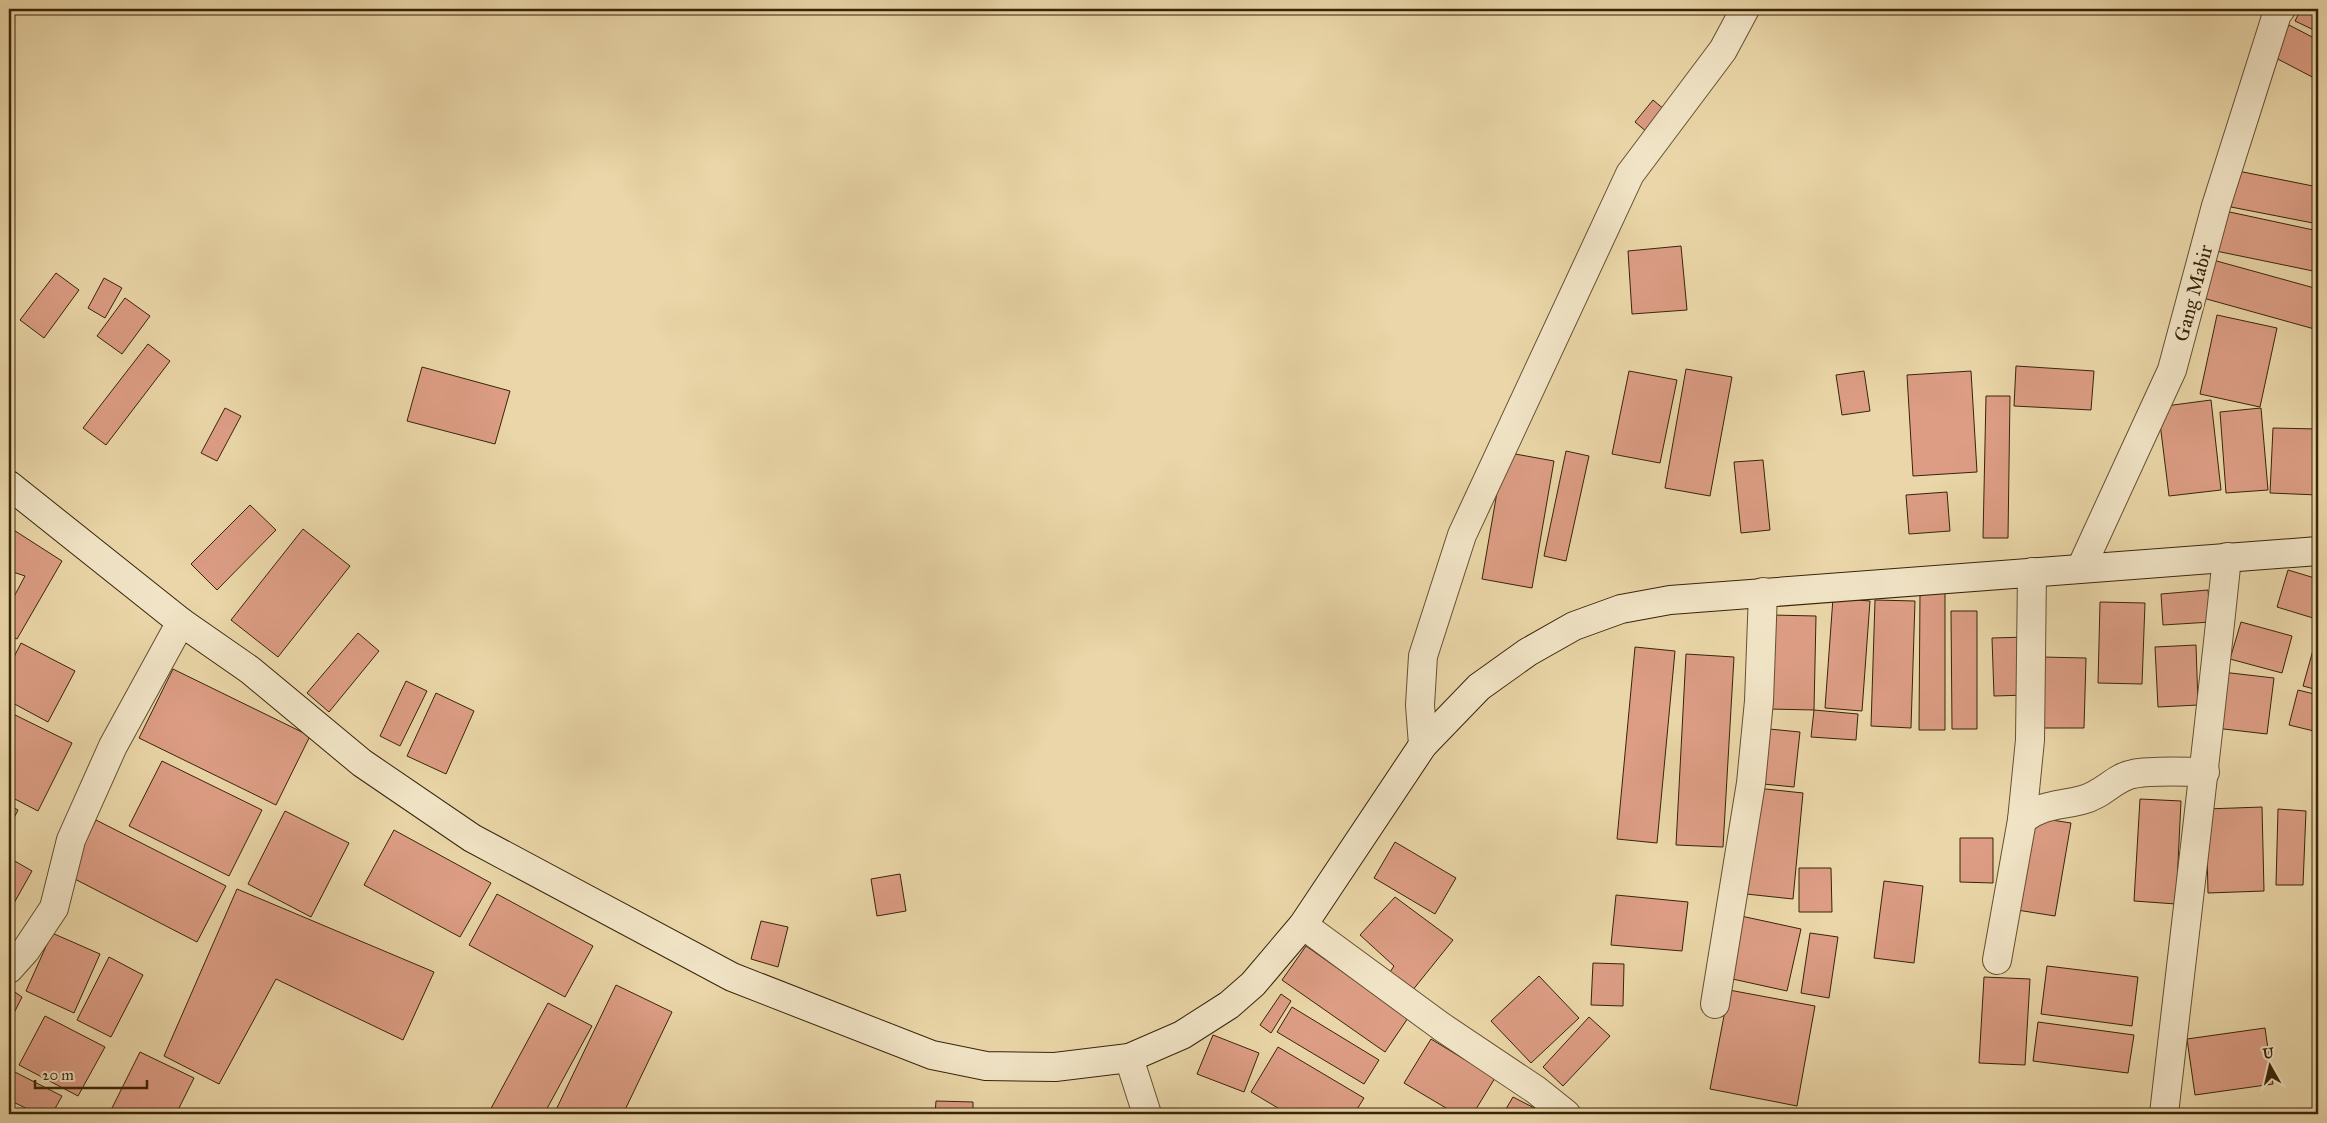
<svg xmlns="http://www.w3.org/2000/svg" width="2327" height="1123" viewBox="0 0 2327 1123" font-family="'IM FELL Great Primer',serif">
<style>
.building{fill:#dc9d84;stroke:#382409}
.lines{fill:none;stroke-linecap:round;stroke-linejoin:round}
.street-casing{stroke:#645031;stroke-width:30}
.secondary-casing{stroke:#382409;stroke-width:30}
.street{stroke:#f1e4c6;stroke-width:28}
.secondary{stroke:#f1e4c6;stroke-width:28}
.labels{text-anchor:middle;stroke-width:4;stroke-linejoin:round;paint-order:stroke}
.street-label{font-size:20px;fill:#382409;stroke:#f1e4c6}
</style>
<rect width="100%" height="100%" fill="#ead6a8"/>
<filter id="stains"><feTurbulence type="fractalNoise" baseFrequency=".004" numOctaves="4"/><feColorMatrix values="0 0 0 0 .2 0 0 0 0 .09 0 0 0 0 .02 0 0 0 .5 -.17"/></filter>
<radialGradient id="worn" r=".72"><stop offset=".6" stop-color="#630" stop-opacity="0"/><stop offset="1" stop-color="#630" stop-opacity=".3"/></radialGradient>
<g class="building">
<polygon points="2301,9 2318,9 2318,32 2295,21"/>
<polygon points="2289,25 2318,40 2318,80 2272,56"/>
<polygon points="1653,100 1671,115 1653,137 1635,122"/>
<polygon points="2238,171 2318,187 2318,224 2231,207"/>
<polygon points="2225,211 2318,231 2318,272 2216,251"/>
<polygon points="1681,246 1687,310 1632,314 1628,251"/>
<polygon points="2213,260 2318,289 2318,330 2203,298"/>
<polygon points="56,273 79,290 44,338 20,320"/>
<polygon points="104,278 122,288 105,318 88,308"/>
<polygon points="125,298 150,316 122,354 97,336"/>
<polygon points="2217,315 2277,328 2260,407 2200,394"/>
<polygon points="148,344 170,361 106,445 83,428"/>
<polygon points="2016,366 2094,371 2091,410 2014,406"/>
<polygon points="422,367 510,391 495,444 407,421"/>
<polygon points="1686,369 1732,377 1710,496 1665,488"/>
<polygon points="1629,371 1677,380 1660,463 1612,454"/>
<polygon points="1864,371 1870,411 1842,415 1836,375"/>
<polygon points="1971,371 1977,472 1913,476 1907,375"/>
<polygon points="1986,396 2010,396 2008,538 1983,538"/>
<polygon points="2211,400 2221,490 2169,496 2158,407"/>
<polygon points="225,408 241,416 217,461 201,453"/>
<polygon points="2261,408 2268,490 2226,493 2220,412"/>
<polygon points="2273,428 2318,429 2318,495 2270,493"/>
<polygon points="1566,451 1589,456 1566,561 1544,556"/>
<polygon points="1504,452 1554,461 1532,588 1482,579"/>
<polygon points="1763,460 1770,530 1741,533 1734,462"/>
<polygon points="1947,492 1950,531 1909,534 1906,495"/>
<polygon points="250,505 276,530 217,590 191,564"/>
<polygon points="9,527 62,561 17,639 9,635 9,606 25,576 13,572 9,579"/>
<polygon points="303,529 350,566 278,657 231,620"/>
<polygon points="2288,570 2318,579 2318,600 2313,618 2277,607"/>
<polygon points="2208,590 2211,622 2163,625 2161,594"/>
<polygon points="1920,592 1945,592 1945,730 1919,730"/>
<polygon points="1833,598 1870,601 1862,711 1825,708"/>
<polygon points="1875,600 1915,601 1911,728 1871,726"/>
<polygon points="2100,602 2145,603 2142,684 2098,683"/>
<polygon points="1951,611 1977,611 1977,729 1952,729"/>
<polygon points="1771,615 1816,616 1814,710 1769,709"/>
<polygon points="2241,622 2292,636 2282,673 2230,659"/>
<polygon points="358,633 379,651 329,712 307,693"/>
<polygon points="2027,637 2028,695 1994,696 1992,638"/>
<polygon points="21,643 75,671 48,722 9,701 9,667"/>
<polygon points="2315,643 2318,643 2318,690 2303,686"/>
<polygon points="2196,645 2198,705 2158,707 2155,647"/>
<polygon points="1635,647 1675,651 1657,843 1617,839"/>
<polygon points="1686,654 1734,657 1723,847 1676,845"/>
<polygon points="2043,657 2086,658 2084,728 2041,728"/>
<polygon points="173,669 310,736 276,805 139,738"/>
<polygon points="2222,672 2274,678 2267,734 2215,728"/>
<polygon points="406,681 427,691 400,746 380,736"/>
<polygon points="2298,690 2318,695 2318,732 2289,725"/>
<polygon points="436,693 474,711 446,774 407,756"/>
<polygon points="1814,710 1858,714 1856,740 1811,737"/>
<polygon points="9,712 72,743 38,811 9,796"/>
<polygon points="1769,729 1800,732 1794,787 1763,784"/>
<polygon points="162,761 262,810 229,876 129,826"/>
<polygon points="1756,788 1803,793 1793,899 1746,894"/>
<polygon points="2140,799 2181,801 2176,904 2134,901"/>
<polygon points="9,805 18,810 9,828"/>
<polygon points="2262,807 2264,891 2208,893 2206,809"/>
<polygon points="2278,809 2306,811 2303,885 2276,885"/>
<polygon points="285,811 349,843 311,917 248,884"/>
<polygon points="2032,817 2071,823 2055,916 2017,910"/>
<polygon points="96,820 226,886 197,942 67,875"/>
<polygon points="394,830 491,883 460,937 364,885"/>
<polygon points="1960,838 1993,838 1993,883 1960,882"/>
<polygon points="1395,842 1456,878 1435,914 1374,878"/>
<polygon points="13,860 32,871 9,912 9,867"/>
<polygon points="1799,868 1831,868 1832,912 1799,912"/>
<polygon points="900,874 906,911 877,916 871,879"/>
<polygon points="1884,881 1923,886 1914,963 1874,958"/>
<polygon points="237,889 434,972 403,1040 276,979 219,1084 164,1056"/>
<polygon points="497,894 593,946 565,997 469,945"/>
<polygon points="1616,895 1688,902 1682,951 1611,945"/>
<polygon points="1395,897 1453,940 1408,996 1386,978 1394,966 1360,935"/>
<polygon points="1741,916 1801,929 1787,991 1728,978"/>
<polygon points="761,921 788,927 778,967 751,959"/>
<polygon points="52,933 100,954 74,1013 26,991"/>
<polygon points="1810,933 1838,937 1829,998 1801,993"/>
<polygon points="1306,946 1408,1018 1385,1052 1282,980"/>
<polygon points="109,957 143,975 111,1037 77,1020"/>
<polygon points="1593,963 1624,964 1623,1006 1591,1005"/>
<polygon points="2047,966 2138,977 2132,1026 2041,1014"/>
<polygon points="1539,976 1579,1018 1531,1063 1491,1021"/>
<polygon points="1984,977 2030,979 2025,1065 1979,1063"/>
<polygon points="616,985 672,1012 623,1114 554,1114"/>
<polygon points="2318,986 2318,1008 2316,987"/>
<polygon points="9,988 22,997 9,1023"/>
<polygon points="1729,990 1815,1006 1797,1106 1710,1089"/>
<polygon points="1281,994 1291,1001 1271,1033 1260,1025"/>
<polygon points="548,1003 592,1026 544,1114 488,1114"/>
<polygon points="1292,1007 1379,1060 1364,1084 1277,1032"/>
<polygon points="45,1016 105,1047 78,1096 19,1065"/>
<polygon points="1589,1017 1610,1036 1563,1086 1543,1067"/>
<polygon points="2038,1022 2134,1035 2128,1073 2033,1061"/>
<polygon points="2265,1028 2273,1084 2195,1095 2187,1039"/>
<polygon points="1213,1035 1259,1053 1244,1092 1197,1074"/>
<polygon points="1431,1039 1495,1078 1473,1114 1456,1114 1404,1083"/>
<polygon points="1278,1047 1364,1098 1354,1114 1288,1114 1251,1092"/>
<polygon points="140,1052 194,1078 176,1114 109,1114"/>
<polygon points="9,1069 62,1096 52,1114 38,1114 9,1100"/>
<polygon points="1513,1097 1546,1114 1503,1114"/>
<polygon points="936,1101 973,1102 973,1114 935,1114"/>
</g>
<g class="lines">
<defs>
<g id="street">
<polyline points="2081,568 2172,370 2216,206 2277,14 2281,9"/>
<polyline points="1423,745 1420,705 1423,656 1462,535 1630,174 1723,50 1745,9"/>
<path d="M2022 820C2042 804 2059 806 2082 800 2103 795 2115 777 2133 774 2153 770 2184 772 2205 772"/>
<polyline points="1303,925 1442,1027 1536,1090 1566,1114"/>
<polyline points="1997,960 2022,820 2030,740 2032,572"/>
<polyline points="9,969 26,950 54,908 71,840 113,746 181,622"/>
<polyline points="1715,1004 1751,783 1759,701 1763,592"/>
<polyline points="1129,1058 1147,1114"/>
<path d="M2164 1114C2185 929 2208 743 2227 557"/>
</g>
<polyline id="secondary" points="9,485 181,622 250,670 362,763 472,838 732,977 932,1055 986,1066 1055,1067 1129,1058 1182,1035 1229,1005 1253,984 1303,925 1423,745 1479,687 1528,652 1574,626 1621,609 1670,600 2318,551"/>
</defs>
<use href="#street" class="street-casing"/>
<use href="#secondary" class="secondary-casing"/>
<use href="#street" class="street"/>
<use href="#secondary" class="secondary"/>
</g>
<g class="labels">
<g class="street-label">
<text transform="translate(2193 293) rotate(-75)" y="7">Gang Mabir</text>
</g>
</g>
<rect width="2327" height="1123" fill="none" stroke="#ead6a8" stroke-width="30"/>
<rect x="10" y="10" width="2307" height="1103" fill="none" stroke="#382409" stroke-width="2.5"/>
<rect x="15" y="15" width="2297" height="1093" fill="none" stroke="#382409"/>
<g transform="translate(2270 1066) rotate(352)" stroke="#f1e4c6" stroke-width="4" paint-order="stroke">
<path d="M0-4L9 19L0 12L-9 19Z" fill="#382409"/>
<text y="-8" font-size="14" font-weight="bold" text-anchor="middle" fill="#382409">U</text>
</g>
<path d="M35 1080v8h112v-8" fill="none" stroke="#382409" stroke-width="2.5"/>
<text x="42" y="1080" font-size="15" fill="#382409" stroke="#f1e4c6" stroke-width="4" paint-order="stroke">20 m</text>
<rect width="100%" height="100%" filter="url(#stains)"/>
<rect width="100%" height="100%" fill="url(#worn)"/>
</svg>
